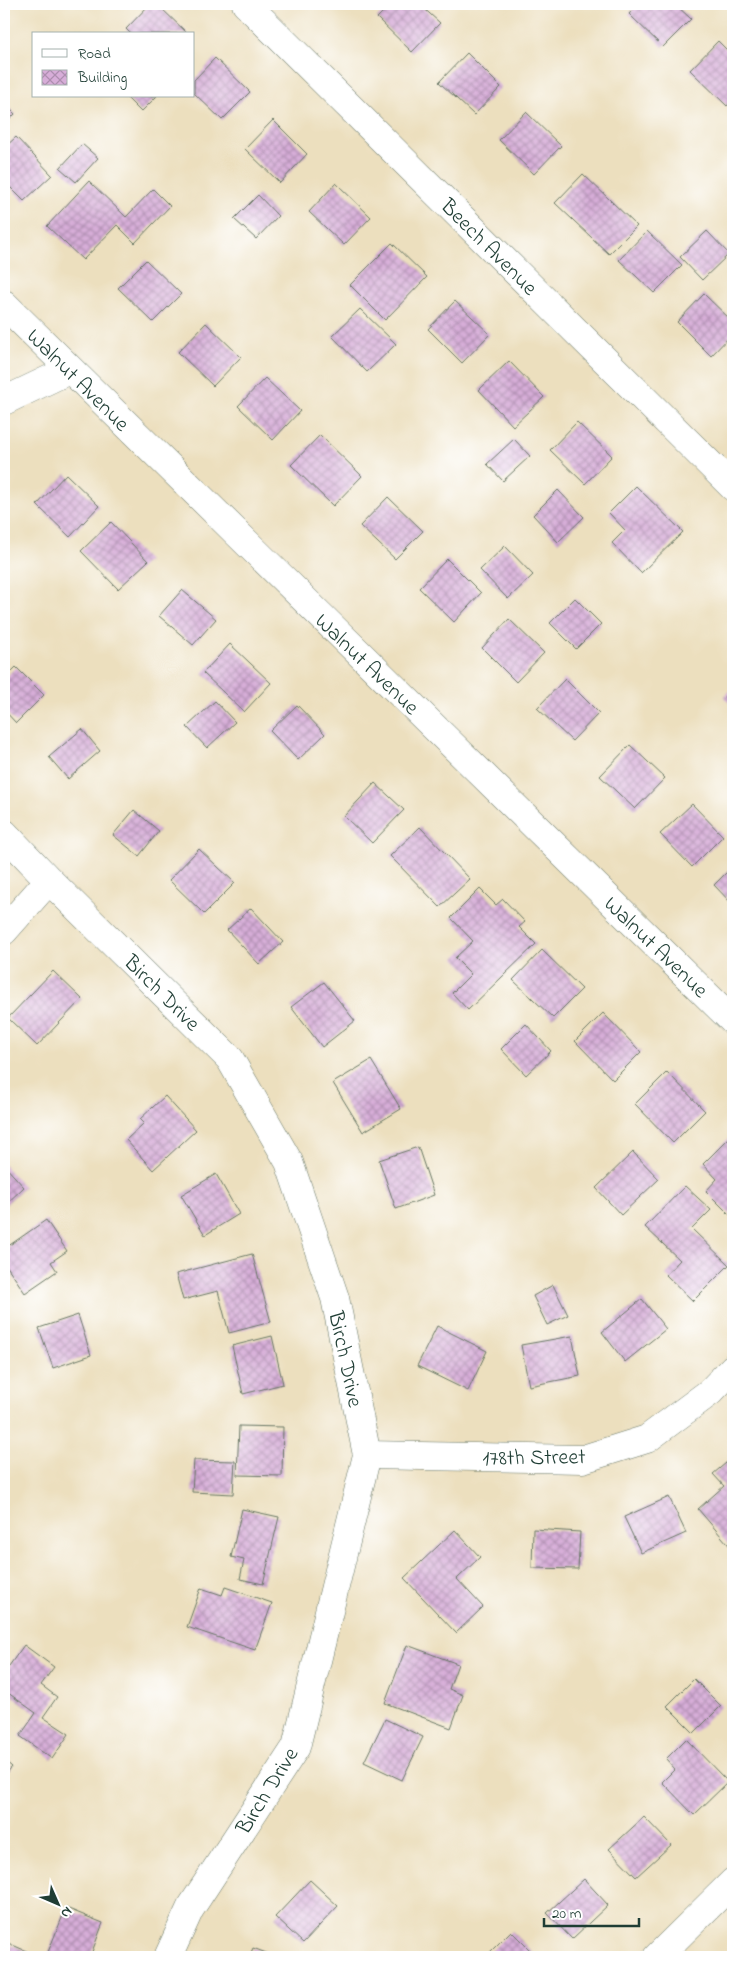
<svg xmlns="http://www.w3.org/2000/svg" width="737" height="1961" viewBox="0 0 737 1961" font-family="'Indie Flower',sans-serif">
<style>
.building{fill:url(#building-cross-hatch)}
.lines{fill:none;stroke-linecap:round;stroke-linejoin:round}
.minor-casing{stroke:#677664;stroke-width:29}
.minor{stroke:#fff;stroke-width:28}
.labels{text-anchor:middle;stroke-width:5;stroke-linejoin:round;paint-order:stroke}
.street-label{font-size:22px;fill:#1f3d34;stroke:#fff}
</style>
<defs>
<pattern id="building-cross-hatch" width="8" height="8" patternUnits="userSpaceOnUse" patternTransform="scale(1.25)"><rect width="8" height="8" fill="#d7add8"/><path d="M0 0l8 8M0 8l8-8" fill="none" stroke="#ae8eb0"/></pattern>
</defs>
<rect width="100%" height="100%" fill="#fff"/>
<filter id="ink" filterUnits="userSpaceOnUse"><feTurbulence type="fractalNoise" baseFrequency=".02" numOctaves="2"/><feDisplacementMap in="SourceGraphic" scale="10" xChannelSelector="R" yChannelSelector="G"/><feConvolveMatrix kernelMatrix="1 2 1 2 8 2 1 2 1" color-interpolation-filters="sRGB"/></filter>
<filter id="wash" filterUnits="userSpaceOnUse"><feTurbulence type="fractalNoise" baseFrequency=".0096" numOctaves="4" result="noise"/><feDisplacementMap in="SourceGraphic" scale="20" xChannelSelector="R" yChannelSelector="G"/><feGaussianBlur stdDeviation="1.12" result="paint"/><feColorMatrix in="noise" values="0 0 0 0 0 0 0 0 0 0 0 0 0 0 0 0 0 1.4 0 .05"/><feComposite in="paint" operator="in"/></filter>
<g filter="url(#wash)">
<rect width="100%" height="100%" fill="#ecdfbe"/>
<g id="blocks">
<g class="building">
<polygon points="150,4 157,4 188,34 131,34 126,29"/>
<polygon points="391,4 419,4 440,23 412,52 377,18"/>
<polygon points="638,4 675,4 691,19 663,47 629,14"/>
<polygon points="718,41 733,56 733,100 727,106 690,70"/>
<polygon points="467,53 501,87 474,115 439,82"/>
<polygon points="215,58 250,92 222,120 194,93 194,80"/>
<polygon points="125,96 157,96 141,112"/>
<polygon points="4,103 15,114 4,125"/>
<polygon points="526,112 561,146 534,174 499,140"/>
<polygon points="273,120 307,154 280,183 245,149"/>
<polygon points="16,137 52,175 24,201 4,181 4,148"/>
<polygon points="82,144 98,158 76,182 60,168"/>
<polygon points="583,174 637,226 609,254 555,203"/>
<polygon points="89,181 126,217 153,189 170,206 135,243 117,225 83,260 47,226"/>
<polygon points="336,183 371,217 344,245 309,212"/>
<polygon points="258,195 278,216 256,239 234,219"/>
<polygon points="647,231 682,265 654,293 619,260"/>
<polygon points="707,231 729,254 702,280 680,257"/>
<polygon points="392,243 427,277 385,320 350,285"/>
<polygon points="146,260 181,294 153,322 118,288"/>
<polygon points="704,294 733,322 733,333 711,356 677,322"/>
<polygon points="455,301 490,334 462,363 428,329"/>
<polygon points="360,309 396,344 367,372 332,336"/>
<polygon points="206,323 241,357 213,386 178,352"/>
<polygon points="509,361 544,397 513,426 479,390"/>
<polygon points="265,378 300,411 273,440 238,406"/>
<polygon points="577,422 612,456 585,484 550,450"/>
<polygon points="320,435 362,476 333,506 291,465"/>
<polygon points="514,439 530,456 503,481 487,464"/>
<polygon points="66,474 99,506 70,537 37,505"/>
<polygon points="636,486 683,532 641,573 612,543 625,530 609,513"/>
<polygon points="558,490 584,517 558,542 533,515"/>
<polygon points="388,497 423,531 395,559 360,526"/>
<polygon points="111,522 148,561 118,589 81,551"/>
<polygon points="505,546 533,575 508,599 480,570"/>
<polygon points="447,559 481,593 454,622 419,588"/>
<polygon points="182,590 216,619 193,645 159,616"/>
<polygon points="575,598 601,624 576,649 550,623"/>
<polygon points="509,619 544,653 516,682 482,648"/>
<polygon points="230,644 271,683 244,712 203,673"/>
<polygon points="16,667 44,695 16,723 4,710 4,679"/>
<polygon points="565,679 599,713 572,741 537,708"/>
<polygon points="733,688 733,707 724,697"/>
<polygon points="215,701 235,722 207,748 187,727"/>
<polygon points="297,705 325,734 298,760 270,731"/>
<polygon points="82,729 100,751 68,779 49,757"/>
<polygon points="630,745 665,778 635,809 600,776"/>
<polygon points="375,783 404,810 372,843 344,816"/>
<polygon points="692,804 723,836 692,867 660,834"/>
<polygon points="134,810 159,831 139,856 113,835"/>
<polygon points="420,827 470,879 440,907 390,856"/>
<polygon points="199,849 235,883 204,914 169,880"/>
<polygon points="733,866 733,905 714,885"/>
<polygon points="480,889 496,905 503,899 525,922 519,927 536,944 468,1010 452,993 471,974 455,958 473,941 451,918"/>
<polygon points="251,908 283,942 259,964 227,930"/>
<polygon points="542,950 582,989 553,1018 513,980"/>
<polygon points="53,971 82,999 37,1046 8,1018"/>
<polygon points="324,982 355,1021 322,1047 291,1007"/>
<polygon points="603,1013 641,1052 613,1080 575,1041"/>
<polygon points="526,1024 551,1051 526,1075 501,1049"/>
<polygon points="371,1060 401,1109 363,1132 333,1083"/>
<polygon points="667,1072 705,1111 673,1143 635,1104"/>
<polygon points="165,1096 196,1130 153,1170 126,1140 144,1123 140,1119"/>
<polygon points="732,1135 733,1136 733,1218 706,1191 717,1179 703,1164"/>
<polygon points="418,1147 434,1195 396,1209 379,1160"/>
<polygon points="633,1152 659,1179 621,1215 596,1188"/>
<polygon points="4,1165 24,1187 4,1206"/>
<polygon points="216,1174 239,1214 205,1235 181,1195"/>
<polygon points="685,1186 711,1210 692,1229 729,1265 693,1301 666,1275 680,1260 645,1227"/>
<polygon points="46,1220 67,1251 51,1262 57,1271 25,1293 4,1262 4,1249"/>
<polygon points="252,1254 271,1322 229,1333 218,1291 183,1300 176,1274"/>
<polygon points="553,1285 568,1315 547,1325 533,1296"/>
<polygon points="642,1299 666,1329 625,1362 602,1332"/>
<polygon points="78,1315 91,1355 53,1368 39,1328"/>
<polygon points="437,1326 487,1351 468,1391 417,1366"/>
<polygon points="272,1336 283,1384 243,1394 232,1346"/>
<polygon points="572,1336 580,1376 529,1386 521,1345"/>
<polygon points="239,1426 283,1427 282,1476 237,1475"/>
<polygon points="733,1457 733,1550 698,1509 724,1486 713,1474"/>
<polygon points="194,1460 235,1461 233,1494 192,1492"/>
<polygon points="669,1497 686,1533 641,1553 624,1517"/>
<polygon points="242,1509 279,1517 263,1584 240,1579 244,1560 231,1557"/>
<polygon points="533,1529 580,1532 578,1569 532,1568"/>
<polygon points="455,1530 480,1557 457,1579 483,1607 456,1633 404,1578"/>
<polygon points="225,1587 272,1603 255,1650 187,1627 201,1588 222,1595"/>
<polygon points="24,1645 54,1667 41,1685 57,1697 43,1717 69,1734 52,1759 20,1736 36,1713 4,1690 4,1673"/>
<polygon points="407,1645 458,1664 449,1689 463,1695 451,1728 385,1703"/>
<polygon points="694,1679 721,1706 694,1733 667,1706"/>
<polygon points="385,1719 423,1737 402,1780 364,1762"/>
<polygon points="686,1739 728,1782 694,1815 662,1782 675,1769 666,1759"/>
<polygon points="4,1760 12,1767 4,1776"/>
<polygon points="644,1817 671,1845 636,1877 609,1849"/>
<polygon points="584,1879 608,1905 572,1939 547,1913"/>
<polygon points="310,1880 338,1906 303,1943 275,1917"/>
<polygon points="66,1908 103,1923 90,1957 46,1957"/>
<polygon points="511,1931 537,1957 485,1957"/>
<polygon points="8,1943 40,1957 4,1957"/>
<polygon points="253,1948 277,1957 249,1957"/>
</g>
</g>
</g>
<g filter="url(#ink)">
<use href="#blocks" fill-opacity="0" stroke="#677664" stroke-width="1"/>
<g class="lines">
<defs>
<g id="minor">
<polyline points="246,4 733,487"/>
<polyline points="4,304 733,1021"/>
<polyline points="4,401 69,370"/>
<polyline points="4,833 49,880 230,1059 289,1162 335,1298 367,1455 296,1747 190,1909 168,1957"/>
<polyline points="4,931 49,880"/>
<polyline points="367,1455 583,1459 647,1439 710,1392 733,1368"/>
<polyline points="657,1957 733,1882"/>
</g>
</defs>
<use href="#minor" class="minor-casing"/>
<use href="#minor" class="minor"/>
</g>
</g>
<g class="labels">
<g class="street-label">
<text transform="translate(490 246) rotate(45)" y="8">Beech Avenue</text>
<text transform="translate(79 379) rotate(45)" y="8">Walnut Avenue</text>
<text transform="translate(368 663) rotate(44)" y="8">Walnut Avenue</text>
<text transform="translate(657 946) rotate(44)" y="8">Walnut Avenue</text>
<text transform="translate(163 992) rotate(45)" y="8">Birch Drive</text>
<text transform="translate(347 1359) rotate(78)" y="8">Birch Drive</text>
<text transform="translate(534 1456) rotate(-1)" y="8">178th Street</text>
<text transform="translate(266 1790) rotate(-58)" y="8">Birch Drive</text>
</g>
</g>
<rect width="737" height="1961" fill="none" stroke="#fff" stroke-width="20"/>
<rect x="32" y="32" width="162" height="65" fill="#ffffff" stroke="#a5b1ae"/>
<rect x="42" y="49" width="25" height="8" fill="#ffffff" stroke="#a5b1ae"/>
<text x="78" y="58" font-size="15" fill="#1f3d34">Road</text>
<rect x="42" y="70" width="25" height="15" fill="url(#building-cross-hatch)" stroke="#a5b1ae"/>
<text x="78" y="82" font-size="15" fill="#1f3d34">Building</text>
<g transform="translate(58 1904) rotate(135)" stroke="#ffffff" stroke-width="4" paint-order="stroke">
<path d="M0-4L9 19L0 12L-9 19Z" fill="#1f3d34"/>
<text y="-8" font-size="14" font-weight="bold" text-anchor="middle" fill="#1f3d34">N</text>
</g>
<path d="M544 1918v8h95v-8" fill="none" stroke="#1f3d34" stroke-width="2.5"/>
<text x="552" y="1918" font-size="15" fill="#1f3d34" stroke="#ffffff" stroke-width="4" paint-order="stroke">20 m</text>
</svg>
